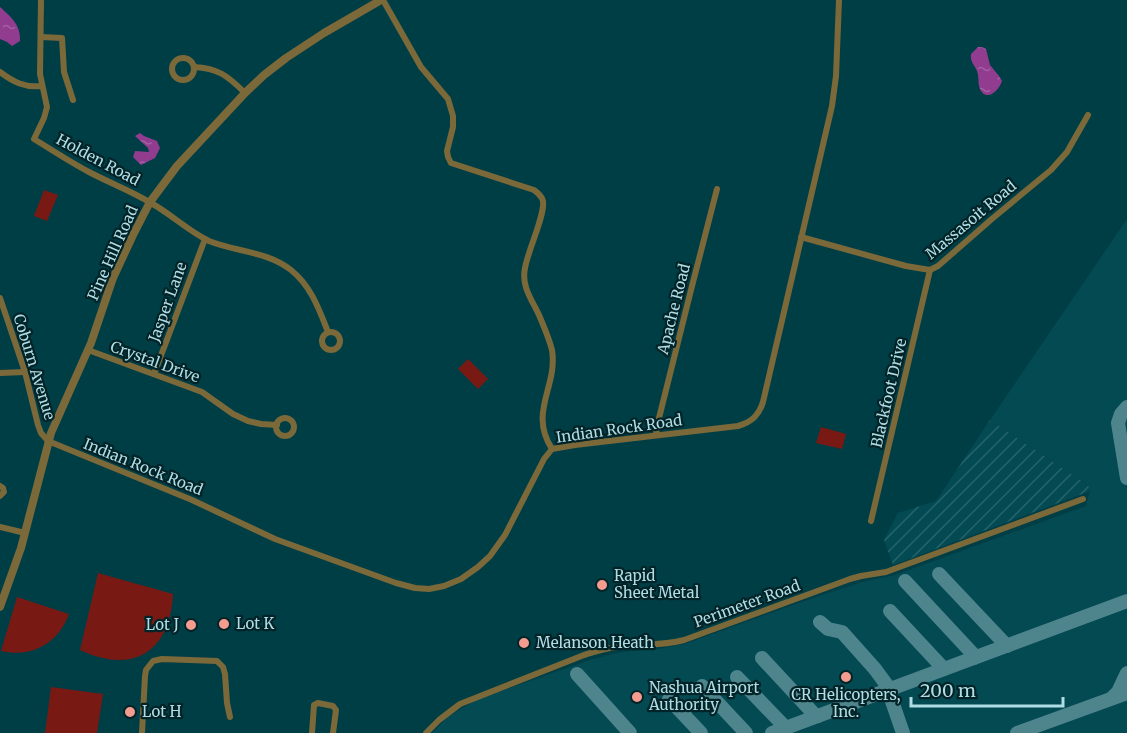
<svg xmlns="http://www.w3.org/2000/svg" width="1127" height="733" viewBox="0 0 1127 733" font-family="Merriweather,serif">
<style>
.built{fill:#044a53}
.industrial{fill:url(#industrial-furrows)}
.garden{fill:#791914}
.water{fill:url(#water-ripples)}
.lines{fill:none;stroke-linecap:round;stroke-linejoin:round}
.taxiway{stroke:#4e858c;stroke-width:14}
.minor{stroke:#7c6939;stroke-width:6}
.tertiary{stroke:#7c6939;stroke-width:8}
.poi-dot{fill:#f59c90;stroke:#022327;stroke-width:2}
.labels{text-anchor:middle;stroke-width:4.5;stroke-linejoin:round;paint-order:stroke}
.street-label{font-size:15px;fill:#b0dde4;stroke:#022327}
.poi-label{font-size:15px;fill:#b0dde4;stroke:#022327;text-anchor:start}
</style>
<defs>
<pattern id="industrial-furrows" width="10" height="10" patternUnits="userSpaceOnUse" patternTransform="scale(1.5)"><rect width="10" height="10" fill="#044a53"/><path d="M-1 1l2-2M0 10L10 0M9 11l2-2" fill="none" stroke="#26646c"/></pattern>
<pattern id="water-ripples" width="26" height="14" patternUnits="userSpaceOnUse" patternTransform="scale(1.5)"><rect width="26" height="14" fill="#913c8f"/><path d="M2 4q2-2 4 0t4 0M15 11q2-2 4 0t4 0" fill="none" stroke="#a261a4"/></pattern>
</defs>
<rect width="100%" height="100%" fill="#003e46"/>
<polygon class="built" points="1127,219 1127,733 432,733 448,717 476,700 593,659 622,652 658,649 685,644 813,598 862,582 895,575 1086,506 1090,491 1088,485 990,420"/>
<polygon class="industrial" points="990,420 1088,485 1090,491 893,565 884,540 898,513 936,501"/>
<g class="garden">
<polygon points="44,190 58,195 47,221 34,216"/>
<polygon points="468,359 488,379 478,389 458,369"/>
<polygon points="821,427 846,434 842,449 816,443"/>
<path d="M98 573 173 594C170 652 133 675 80 650Z"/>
<path d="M17 597 69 614C58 644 31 658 1 651Z"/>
<polygon points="51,687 103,694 97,733 45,733"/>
</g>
<g class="water">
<path d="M0 7C11 17 21 25 20 41L12 46 7 42 0 39Z"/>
<path d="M978 47H982L986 49 990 65 999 76 1002 81C998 93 984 103 979 86 978 81 979 76 977 71 974 64 970 62 971 54Z"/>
<polygon points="140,133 144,136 157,141 160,148 155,158 141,165 133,157 135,151 149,152 148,148 135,136"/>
</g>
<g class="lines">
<g class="taxiway">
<polyline points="1127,407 1121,414 1118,423 1127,478"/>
<polyline points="939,574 1007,646"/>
<polyline points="905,581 972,653 974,658"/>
<polyline points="890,611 944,669"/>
<polyline points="820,622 828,629 842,632 875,669 886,684 903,733"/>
<polyline points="762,658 814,714 818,716"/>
<polyline points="577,674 630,733"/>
<polyline points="737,677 786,728"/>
<polyline points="702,686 746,733"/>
<polyline points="1112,698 1118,692 1127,673"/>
<polyline points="669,699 701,733"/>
<polyline points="772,733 1127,601"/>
<polyline points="1017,733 1127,693"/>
</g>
<g class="minor">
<path d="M41 0 40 74 47 107 44 118 34 139C52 150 70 162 89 172 110 183 131 191 151 203 171 214 188 231 209 241 236 252 267 251 291 270 311 286 319 309 328 332"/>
<path d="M383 0 421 67 448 99 453 116V127L447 151 448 157 451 163 534 190C538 193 542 196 543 201 545 216 528 250 525 268 521 286 532 300 539 315 544 327 549 338 552 350 558 387 528 412 552 449"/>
<polyline points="41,37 62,38 64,72 73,100"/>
<circle cx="183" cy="69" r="11"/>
<path d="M194 67C218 68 228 76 245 93"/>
<path d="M0 72C13 82 25 88 42 86"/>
<polyline points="801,237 906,266 930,270 938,266 993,218 1051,170 1067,152 1088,115"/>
<path d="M0 298 25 372 38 425 41 433 48 441 192 500 275 539 396 583 415 588 429 589 444 586 461 579 478 567 490 556 505 535 544 459 552 449 575 445 738 426C752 422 759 415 763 402L832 106 836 76 839 0"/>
<circle cx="331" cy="341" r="9"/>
<polyline points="88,350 202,392 233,414 248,421 261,424 277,425"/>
<polyline points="0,373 25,372"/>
<polyline points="154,374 205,239"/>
<circle cx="285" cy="427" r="9"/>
<polyline points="656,435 657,426 691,290 717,189"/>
<polyline points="0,486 3,488 4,492 0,496"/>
<polyline points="871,521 930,270"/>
<polyline points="0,527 25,533"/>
<polyline points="142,733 145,676 146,670 153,661 162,659 217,661 223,667 225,674 227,703 230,717"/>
<polyline points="312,733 314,705 318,703 333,706 336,710 333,733"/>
<path d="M426 733 439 720 460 704 584 655C595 652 605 648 617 647 639 644 662 646 684 640L850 579 861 576 886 572 1083 499"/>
</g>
<polyline class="tertiary" points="0,607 21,548 51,433 91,343 113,278 133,235 150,202 177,166 245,93 264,75 286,58 324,33 381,0"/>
</g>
<g class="poi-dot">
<circle cx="602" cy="585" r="6"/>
<circle cx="224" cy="624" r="6"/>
<circle cx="191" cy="625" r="6"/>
<circle cx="524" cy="643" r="6"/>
<circle cx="846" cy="677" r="6"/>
<circle cx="637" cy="697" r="6"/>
<circle cx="130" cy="712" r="6"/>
</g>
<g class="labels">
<g class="street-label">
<text transform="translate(98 160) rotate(28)" y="5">Holden Road</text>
<text transform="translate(971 220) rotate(-40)" y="5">Massasoit Road</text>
<text transform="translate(113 253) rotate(-66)" y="5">Pine Hill Road</text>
<text transform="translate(168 302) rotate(-70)" y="5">Jasper Lane</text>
<text transform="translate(674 309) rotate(-76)" y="5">Apache Road</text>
<text transform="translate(155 362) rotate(20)" y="5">Crystal Drive</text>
<text transform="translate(34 367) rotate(73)" y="5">Coburn Avenue</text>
<text transform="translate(889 393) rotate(-77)" y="5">Blackfoot Drive</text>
<text transform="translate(619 429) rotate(-8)" y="5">Indian Rock Road</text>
<text transform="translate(143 467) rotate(22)" y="5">Indian Rock Road</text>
<text transform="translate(747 604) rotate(-20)" y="5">Perimeter Road</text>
</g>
<g class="poi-label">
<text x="614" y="581">Rapid<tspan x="614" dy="17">Sheet Metal</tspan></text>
<text x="236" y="629">Lot K</text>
<text x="179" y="630" text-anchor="end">Lot J</text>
<text x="536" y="648">Melanson Heath</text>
<text x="649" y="693">Nashua Airport<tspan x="649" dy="17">Authority</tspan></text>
<text x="846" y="700" text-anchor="middle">CR Helicopters,<tspan x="846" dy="17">Inc.</tspan></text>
<text x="142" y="717">Lot H</text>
</g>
</g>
<path d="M911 697v9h152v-9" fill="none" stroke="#b0dde4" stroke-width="3"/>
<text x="920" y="697" font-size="18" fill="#b0dde4" stroke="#022327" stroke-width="4.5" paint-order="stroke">200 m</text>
</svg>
